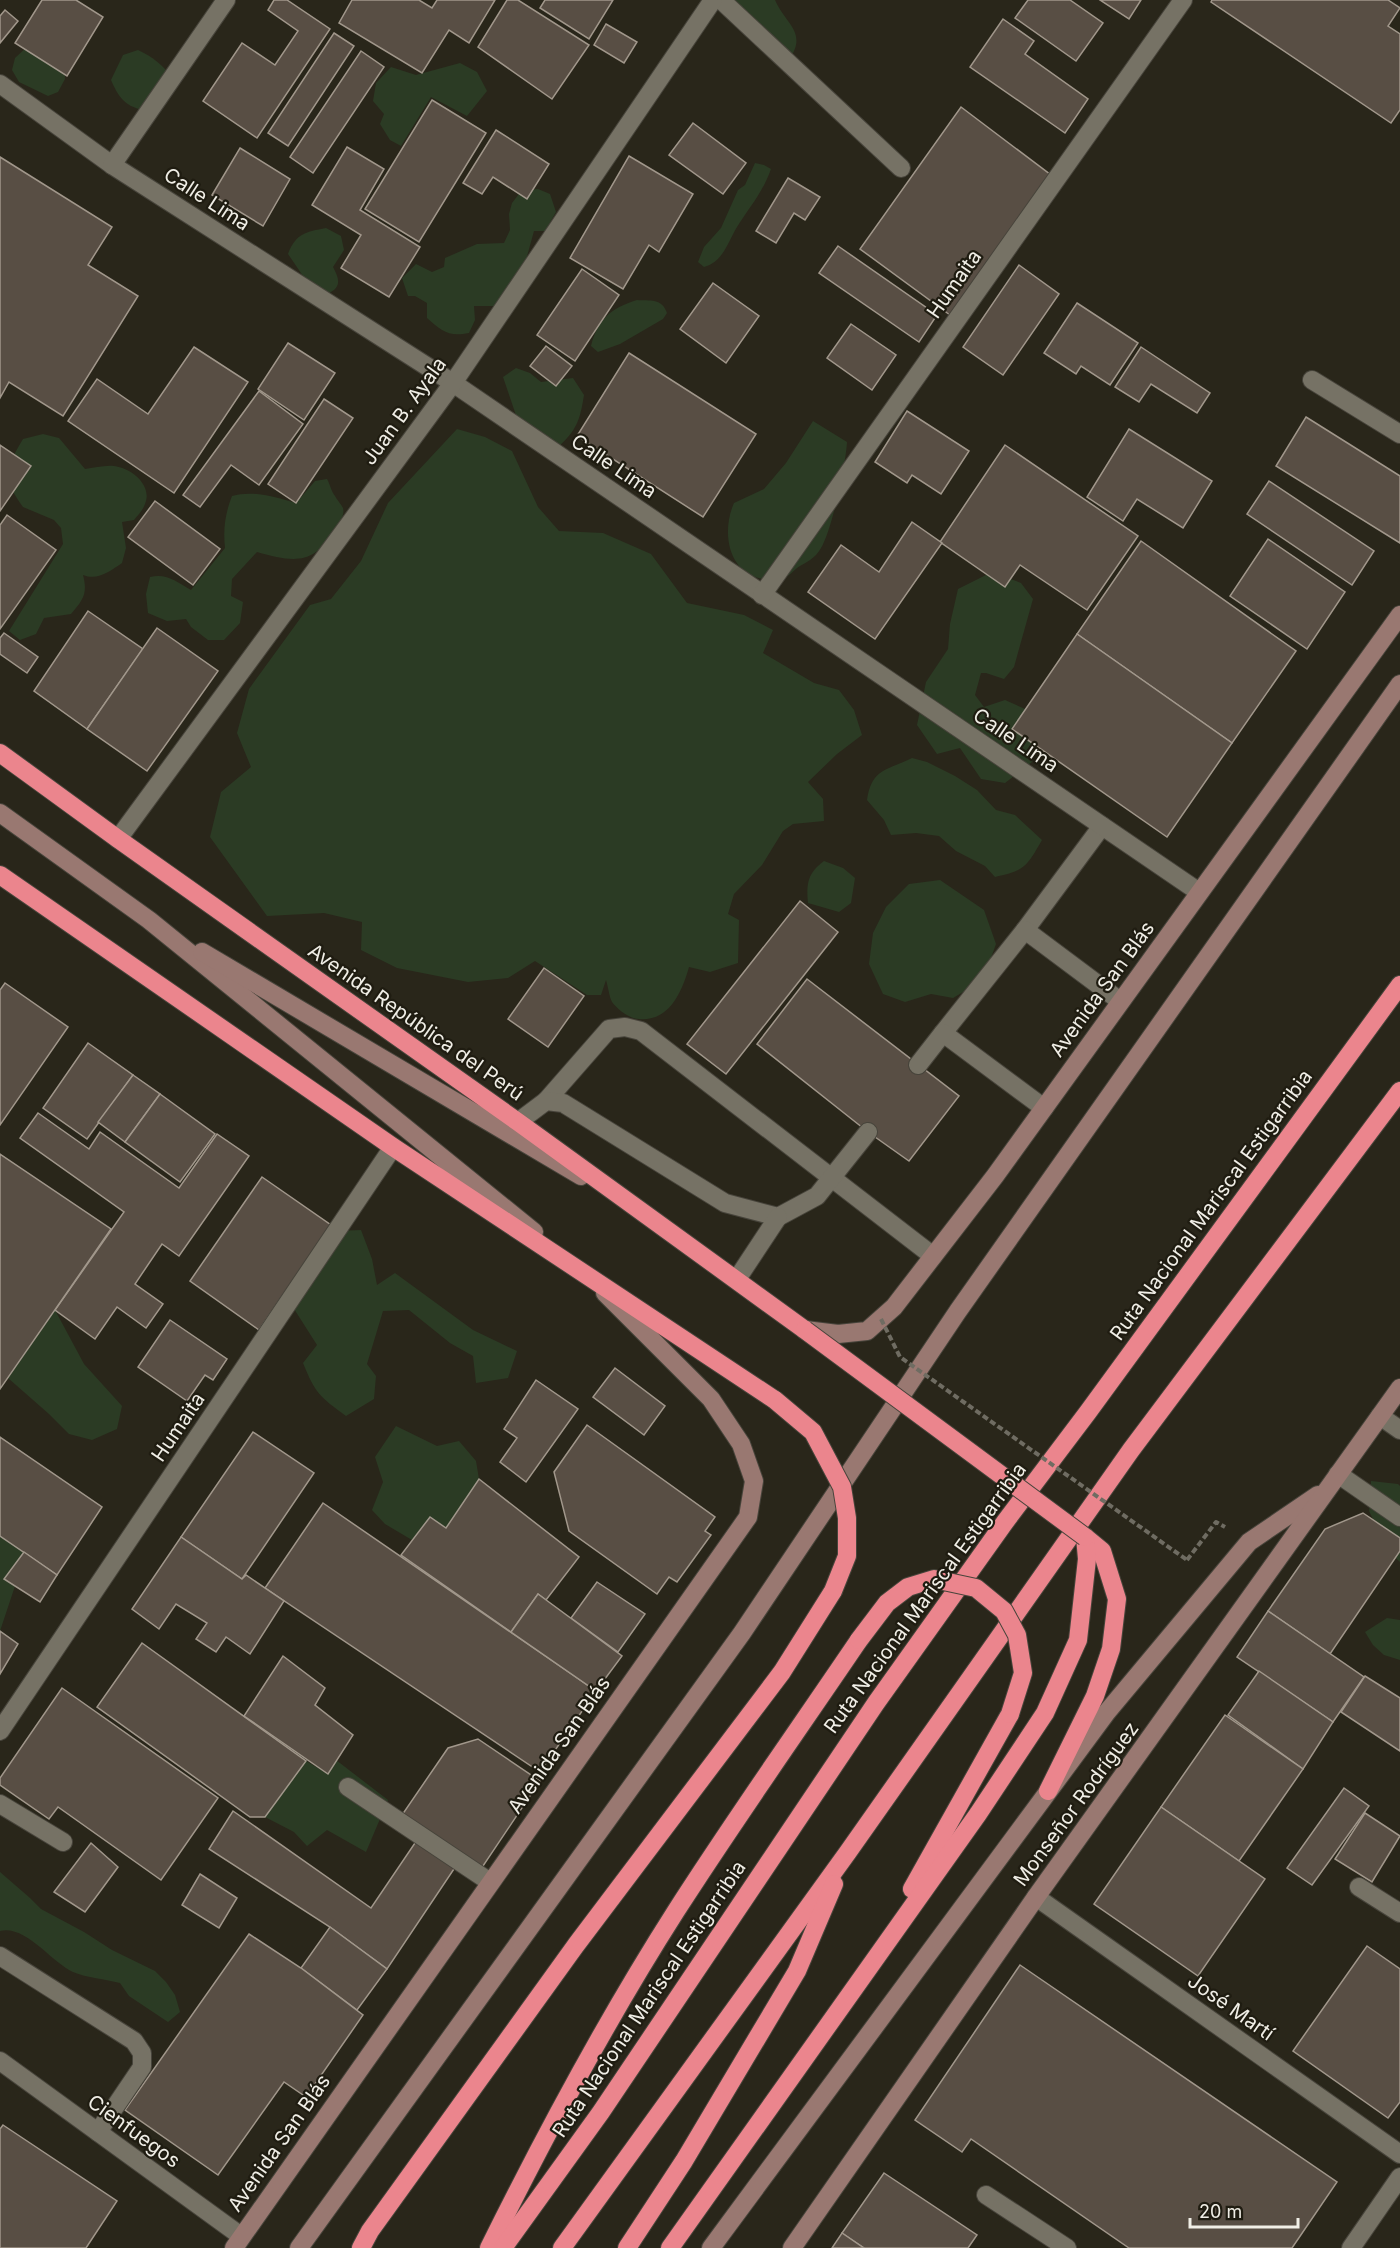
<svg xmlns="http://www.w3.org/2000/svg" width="1400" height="2248" viewBox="0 0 1400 2248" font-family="Inter,sans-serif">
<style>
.green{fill:#2b3b24}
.building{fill:#584e44;stroke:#a1978b;stroke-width:1.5}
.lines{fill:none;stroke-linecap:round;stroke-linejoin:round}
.lane-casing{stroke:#47443b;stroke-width:20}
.street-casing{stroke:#47443b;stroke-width:20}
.secondary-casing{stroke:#47443b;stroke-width:20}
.highway-casing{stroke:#47443b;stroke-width:20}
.path{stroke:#6f6c62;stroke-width:4;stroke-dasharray:6 3;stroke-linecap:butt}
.lane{stroke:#767265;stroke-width:18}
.street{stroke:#767265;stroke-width:18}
.secondary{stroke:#997871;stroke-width:18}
.highway{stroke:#eb858d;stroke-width:18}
.highway-bridge-casing{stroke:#47443b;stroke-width:20;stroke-linecap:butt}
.path-bridge{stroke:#6f6c62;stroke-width:4;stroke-dasharray:6 3;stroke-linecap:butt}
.highway-bridge{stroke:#eb858d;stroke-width:18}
.labels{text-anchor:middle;stroke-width:4.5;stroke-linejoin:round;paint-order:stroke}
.street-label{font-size:20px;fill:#f0eee6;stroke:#1f1c11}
</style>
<rect width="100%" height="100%" fill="#29261a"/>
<g class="green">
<path d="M735 0H775C786 25 808 32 789 60H774L760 50 735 11Z"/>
<polygon points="28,46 64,64 65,79 58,92 48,96 19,82 12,70 15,58"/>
<path d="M138 50C153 57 163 65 173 79L143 110C124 106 118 96 111 80L123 55Z"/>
<polygon points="460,63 477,72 487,91 467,116 431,97 401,146 390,140 380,124 384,114 373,101 376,83 391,67 416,75"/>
<path d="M755 163 764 165 771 169C763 192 749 208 737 227 728 242 723 262 704 267L698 262 704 247 721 228 738 190 745 185Z"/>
<path d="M538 189 550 194 556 212 545 231H534L526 260 496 306H474L475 320 469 333C448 337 442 331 427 318V303L415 296H408L402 278 416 264 432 272 444 267 445 258 477 244 504 243 510 230 509 214 512 203 522 190Z"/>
<path d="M326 228 341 236 344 250 333 267C339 278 342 287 329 293L303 276 288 254C296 233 306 232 326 228Z"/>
<path d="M637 300C650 301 662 298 667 313L663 319 620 344 598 352 591 346C598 319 611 308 637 300Z"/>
<path d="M516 368 530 373 541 382 573 378 584 395C580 420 577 430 558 447L519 424 503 377Z"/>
<path d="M813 421 847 442C846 463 832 530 821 548 815 559 806 562 797 568 793 571 790 575 786 577 781 580 770 580 764 579 728 574 721 532 734 503L764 489 786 463Z"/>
<path d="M457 429 485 437 512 451 538 507 559 531 603 533 651 554 687 603 744 615 773 630 763 653 814 683 839 690 854 710 862 735 837 754 808 782 823 799 824 821 793 824 783 831 762 865 734 894 728 914 739 920 738 963 710 972 689 967C682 992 669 1022 639 1019 630 1019 618 1010 612 1002 609 996 608 986 606 980L601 995H587L535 961 508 978 468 982 397 968 361 950 362 922 324 913 267 916 210 837 221 792 251 767 237 733 249 689 310 605 331 599 361 561 388 503Z"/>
<path d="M43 434 59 438 85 469C94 468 105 465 114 466 131 468 153 485 145 504 143 510 138 515 134 520L122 522 126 548 122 563C110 571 98 581 83 575 88 594 83 600 71 614L44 618 36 634 20 640 9 631 63 544 61 528 54 520 23 507C1 477 6 468 23 439Z"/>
<path d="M327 479C330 484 331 491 335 496 337 500 341 504 343 508 345 516 339 523 335 530 313 566 293 562 257 552L232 579 231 596 243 602 240 623 224 640H208L191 627 186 619 167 621 148 613 146 594 150 577C167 573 177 582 191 590L225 548C223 529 225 514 232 496 253 490 275 497 296 503L315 481Z"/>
<polygon points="992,572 1021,583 1033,599 1014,667 1004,679 986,673 981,673 975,695 984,707 1005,700 1032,712 1038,739 1032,762 1005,783 981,779 960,748 937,754 917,725 926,682 948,649 950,624 958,589"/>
<path d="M912 758 927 762 955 776 977 790 996 810 1015 815 1042 840C1027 866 1025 871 995 877L985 866 956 851 939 836 916 833 891 835 884 820 867 800C872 768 886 771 912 758Z"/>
<path d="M824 861 843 868 855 878 851 903 839 912 808 903C806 883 808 873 824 861Z"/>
<polygon points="940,880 984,910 996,944 983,980 953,998 931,994 905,1002 883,994 869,964 873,933 886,907 909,884"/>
<path d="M361 1230 372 1259 377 1285 395 1273 473 1330 517 1351 508 1378 476 1383 473 1356 450 1343 409 1310 383 1311 367 1364 376 1376 374 1399 346 1416C320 1397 315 1393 303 1363L317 1345 289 1301 336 1231Z"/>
<polygon points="55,1310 84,1364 122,1406 117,1429 92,1440 69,1434 49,1414 8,1378"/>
<polygon points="396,1426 437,1446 459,1441 476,1461 479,1479 446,1528 430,1517 412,1540 385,1524 372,1510 383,1482 375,1457"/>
<polygon points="1371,1481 1398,1484 1400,1486 1400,1562 1389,1552 1369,1511"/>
<polygon points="0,1536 24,1552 15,1586 0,1631"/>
<polygon points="1387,1618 1400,1620 1400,1660 1384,1655 1373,1645 1365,1632"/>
<polygon points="336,1760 388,1800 366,1852 327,1830 307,1846 294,1832 265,1817 306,1761 328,1774"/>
<path d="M0 1872 30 1898 41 1909 84 1932 112 1950 155 1971 166 1982 175 1995 180 2012 168 2022 129 1996 120 1983C105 1979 87 1978 73 1972 51 1962 26 1925 0 1931Z"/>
</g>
<g class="building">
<polygon points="42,0 76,0 103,17 67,76 15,43"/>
<polygon points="274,0 287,0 330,29 257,138 203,101 242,43 275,65 298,31 268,10"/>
<polygon points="352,0 419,0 432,8 437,0 495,0 469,43 449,30 422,73 339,23"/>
<polygon points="507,0 518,0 589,45 552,99 478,47"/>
<polygon points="545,0 613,0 589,39 540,8"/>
<polygon points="1028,0 1070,0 1103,23 1076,61 1015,18"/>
<polygon points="1100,0 1141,0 1129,19"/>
<polygon points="1212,0 1388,0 1400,8 1388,26 1400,34 1400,110 1391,123 1211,2"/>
<polygon points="5,10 18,21 0,43 0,16"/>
<polygon points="1003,19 1034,41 1025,54 1088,99 1065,133 970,67"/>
<polygon points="606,24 637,42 624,63 594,45"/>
<polygon points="334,33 354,46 288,146 268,133"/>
<polygon points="361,51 384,67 313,173 290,157"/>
<polygon points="432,100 486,133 419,242 365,209"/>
<polygon points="961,107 1051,175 950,315 860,249"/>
<polygon points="693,123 746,163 723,194 669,155"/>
<polygon points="496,130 549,164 527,199 493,177 482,194 463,183"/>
<polygon points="347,147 384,169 360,210 420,247 389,297 341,268 361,235 312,205"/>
<polygon points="240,148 290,179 263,226 212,195"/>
<polygon points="629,156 693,194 659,252 649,245 623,289 570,258"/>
<polygon points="0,157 112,227 88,265 138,296 63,416 9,382 0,398"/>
<polygon points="788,178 820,197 805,220 794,213 776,243 756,231"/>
<polygon points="838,246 937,315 919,342 819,273"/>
<polygon points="1019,265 1059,294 1003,375 963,347"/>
<polygon points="582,269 619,295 575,361 537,335"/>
<polygon points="713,283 759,316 726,363 680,329"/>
<polygon points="1077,303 1138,343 1110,385 1081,366 1076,374 1044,353"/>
<polygon points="851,324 896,355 872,390 827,358"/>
<polygon points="288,343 335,373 304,420 258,389"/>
<polygon points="546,346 572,366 556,386 530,366"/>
<polygon points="194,347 248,382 174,493 68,421 97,379 148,414"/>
<polygon points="1141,347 1210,393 1197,413 1151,384 1139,402 1115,387"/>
<polygon points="629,353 756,434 703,517 577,436"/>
<polygon points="259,391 303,424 259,485 231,465 200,507 183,495"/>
<polygon points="324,399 353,418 296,503 268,484"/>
<polygon points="907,411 969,451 941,494 912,475 907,483 875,462"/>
<polygon points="1306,417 1400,476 1400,543 1276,466"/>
<polygon points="1129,429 1212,481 1183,528 1137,499 1123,521 1087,497"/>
<polygon points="0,445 31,466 0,511"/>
<polygon points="1005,445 1138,536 1087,610 1020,565 1005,587 940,542"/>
<polygon points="1269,481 1374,551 1352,585 1247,514"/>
<polygon points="155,501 220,549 193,585 128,537"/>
<polygon points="7,515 56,550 0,629 0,525"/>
<polygon points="912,522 942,543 875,639 808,592 841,545 879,572"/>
<polygon points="1268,539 1345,592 1307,649 1230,596"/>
<polygon points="1141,541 1296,651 1232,743 1077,634"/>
<polygon points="88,611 143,649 87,729 34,691"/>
<polygon points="157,628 218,671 147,771 87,729"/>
<polygon points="4,633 38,657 27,673 0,654 0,638"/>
<polygon points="1077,634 1232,743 1167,837 1012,729"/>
<polygon points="800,901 838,932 726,1074 687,1044"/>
<polygon points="544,968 584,996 548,1047 508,1019"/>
<polygon points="807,979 959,1096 909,1161 868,1132 757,1044"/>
<polygon points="5,983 68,1027 0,1125 0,990"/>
<polygon points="88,1043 133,1075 87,1139 43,1108"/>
<polygon points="133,1075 160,1094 125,1142 98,1122"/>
<polygon points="160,1094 215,1134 180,1182 125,1142"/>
<polygon points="38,1113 89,1149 100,1132 179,1188 217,1134 249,1156 179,1256 162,1244 135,1284 163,1304 146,1328 117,1307 95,1339 55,1310 124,1212 20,1138"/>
<polygon points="0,1154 111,1229 0,1389"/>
<polygon points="262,1177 331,1225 259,1330 190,1281"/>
<polygon points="170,1320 227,1359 213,1380 205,1375 187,1401 138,1367"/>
<polygon points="615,1368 665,1406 644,1435 593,1397"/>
<polygon points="536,1380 578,1409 526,1482 500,1462 517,1438 504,1429"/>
<polygon points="587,1425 715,1517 705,1531 711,1535 677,1582 669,1577 657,1594 569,1531 554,1472"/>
<polygon points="253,1432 314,1473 242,1579 181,1537"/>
<polygon points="0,1437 102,1507 57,1575 0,1536"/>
<polygon points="479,1479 579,1557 546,1600 538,1594 511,1632 401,1555 430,1517 446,1528"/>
<polygon points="323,1503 596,1691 540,1772 265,1588"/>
<polygon points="1363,1513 1400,1538 1400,1551 1330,1654 1268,1611 1325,1529"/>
<polygon points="181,1537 242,1579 246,1575 284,1601 250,1654 226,1637 216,1652 196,1639 207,1623 176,1604 159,1629 132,1609"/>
<polygon points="24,1552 57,1575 40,1602 4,1579"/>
<polygon points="597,1582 645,1614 618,1652 571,1618"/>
<polygon points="538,1594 622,1656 596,1691 511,1632"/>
<polygon points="1268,1611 1364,1677 1333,1722 1237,1657"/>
<polygon points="0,1631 18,1644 0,1674"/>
<polygon points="142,1643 306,1761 265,1817 250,1817 97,1707"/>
<polygon points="283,1656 325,1688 315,1705 353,1735 328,1774 244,1716"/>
<polygon points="1259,1671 1333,1722 1303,1769 1228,1715"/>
<polygon points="1365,1676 1400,1698 1400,1751 1341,1712"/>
<polygon points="62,1688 218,1798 161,1880 58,1807 49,1819 0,1785 0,1778"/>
<polygon points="1225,1715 1303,1769 1239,1861 1161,1807"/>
<polygon points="478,1739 540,1781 481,1869 402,1815 448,1748"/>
<polygon points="1344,1788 1369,1806 1312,1885 1287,1868"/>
<polygon points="1161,1807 1265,1879 1198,1976 1094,1904"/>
<polygon points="233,1811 371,1908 419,1837 458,1863 387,1969 330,1927 209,1849"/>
<polygon points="1365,1813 1400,1836 1372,1882 1335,1859"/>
<polygon points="91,1843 118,1867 85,1912 54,1892"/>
<polygon points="200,1874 237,1898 219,1928 182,1905"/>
<polygon points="330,1927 387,1969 357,2010 301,1968"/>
<polygon points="249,1934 301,1968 363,2015 306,2097 284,2082 218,2175 125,2110"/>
<polygon points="1367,1946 1400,1969 1400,2102 1388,2118 1293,2051"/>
<polygon points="1020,1965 1337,2182 1292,2248 1129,2248 971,2139 962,2152 915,2120"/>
<polygon points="3,2125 117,2201 86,2248 0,2248 0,2129"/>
<polygon points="884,2173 977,2235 968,2248 864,2248 842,2233"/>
<polygon points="842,2233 864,2248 832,2248"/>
</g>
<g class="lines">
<defs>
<g id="lane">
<polyline points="721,0 901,168"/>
<polyline points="1312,380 1400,434"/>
<polyline points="1025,930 1102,826"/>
<polyline points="943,1033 1025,930 1120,1001"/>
<polyline points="918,1065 943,1033 1044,1108"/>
<polyline points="546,1101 609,1029 625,1027 641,1031 933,1256"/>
<polyline points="518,1122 546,1101 563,1103 725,1203 778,1217 817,1196 868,1132"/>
<polyline points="737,1279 778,1217"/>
<polyline points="1380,1416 1400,1430"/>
<polyline points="348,1787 490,1882"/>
<polyline points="0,1804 63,1842"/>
<polyline points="1359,1887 1400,1913"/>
<polyline points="0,1956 134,2041 142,2053 142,2067 98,2132"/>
<polyline points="986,2195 1067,2248"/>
</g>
<g id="street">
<polyline points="0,84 112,165 453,383 1199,892"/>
<polyline points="112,165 226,0"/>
<polyline points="762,595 1183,0"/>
<polyline points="118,839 453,383 713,0"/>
<polyline points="1338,1474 1400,1517"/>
<polyline points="0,1731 393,1147"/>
<polyline points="1036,1897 1400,2154"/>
<polyline points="0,2061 241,2236"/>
<polyline points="1351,2248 1400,2177"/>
</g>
<g id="secondary">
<polyline points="0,813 149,920 534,1232"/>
<polyline points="202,952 581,1176"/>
<polyline points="805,1330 838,1334 867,1331 894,1307 995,1176 1400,615"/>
<polyline points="234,2248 748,1517 754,1481 741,1444 711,1399 605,1293"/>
<polyline points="299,2248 742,1633 958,1311 1400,684"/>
<polyline points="711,2248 1107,1712 1249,1542 1318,1495"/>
<polyline points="792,2248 1036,1897 1400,1388"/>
</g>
<g id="highway">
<polyline points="0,753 118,839 518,1122 805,1330"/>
<polyline points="0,875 393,1147 775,1400"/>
<polyline points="1048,1791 1095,1696 1111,1649 1117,1599 1102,1551 1085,1537"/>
<polyline points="912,1889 1010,1714"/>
<polyline points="361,2248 370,2231 576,1945 782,1672 833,1591"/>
<path d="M489 2248C546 2133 607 2019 676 1911 735 1819 798 1730 859 1640"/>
<polyline points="503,2248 601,2112 876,1703 1005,1522 1088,1412 1400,985"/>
<polyline points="562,2248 848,1852 1131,1450 1400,1091"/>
<polyline points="627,2248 684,2161 797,1971 834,1884"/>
<polyline points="670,2248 978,1814 1045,1713 1078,1640 1087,1559 1085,1537"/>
</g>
</defs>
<use href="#lane" class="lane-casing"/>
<use href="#street" class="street-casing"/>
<use href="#secondary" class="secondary-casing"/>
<use href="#highway" class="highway-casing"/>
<polyline class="path" points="1187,1560 1216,1522 1225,1527"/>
<use href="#lane" class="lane"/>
<use href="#street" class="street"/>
<use href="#secondary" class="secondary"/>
<use href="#highway" class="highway"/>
<defs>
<g id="highway-bridge">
<polyline points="805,1330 1085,1537"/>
<polyline points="775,1400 813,1432 842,1487 847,1518 847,1556 833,1591"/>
<polyline points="859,1640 887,1603 908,1587 934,1579 976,1588 1004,1611 1017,1635 1023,1673 1010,1714"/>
</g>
</defs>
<use href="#highway-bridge" class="highway-bridge-casing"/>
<polyline class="path-bridge" points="881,1319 900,1357 1187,1560"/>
<use href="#highway-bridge" class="highway-bridge"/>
</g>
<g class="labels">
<g class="street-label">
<text transform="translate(207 199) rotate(33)" y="7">Calle Lima</text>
<text transform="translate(954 284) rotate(-55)" y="7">Humaita</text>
<text transform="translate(404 411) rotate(-54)" y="7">Juan B. Ayala</text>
<text transform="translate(614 466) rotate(34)" y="7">Calle Lima</text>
<text transform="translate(1016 740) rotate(34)" y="7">Calle Lima</text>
<text transform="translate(1102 989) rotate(-54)" y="7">Avenida San Blás</text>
<text transform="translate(416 1022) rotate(35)" y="7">Avenida República del Perú</text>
<text transform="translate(1211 1205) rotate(-54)" y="7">Ruta Nacional Mariscal Estigarribia</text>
<text transform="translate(178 1427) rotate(-56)" y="7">Humaita</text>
<text transform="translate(925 1598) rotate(-54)" y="7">Ruta Nacional Mariscal Estigarribia</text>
<text transform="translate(559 1745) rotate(-55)" y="7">Avenida San Blás</text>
<text transform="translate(1076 1804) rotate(-54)" y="7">Monseñor Rodríguez</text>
<text transform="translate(649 1999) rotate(-56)" y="7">Ruta Nacional Mariscal Estigarribia</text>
<text transform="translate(1231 2007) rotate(35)" y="7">José Martí</text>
<text transform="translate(134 2131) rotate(36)" y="7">Cienfuegos</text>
<text transform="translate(279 2143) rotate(-55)" y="7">Avenida San Blás</text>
</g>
</g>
<path d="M1190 2218v9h108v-9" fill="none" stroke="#f0eee6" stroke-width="3"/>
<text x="1199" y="2218" font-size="18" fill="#f0eee6" stroke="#1f1c11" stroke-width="4.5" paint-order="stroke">20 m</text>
</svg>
